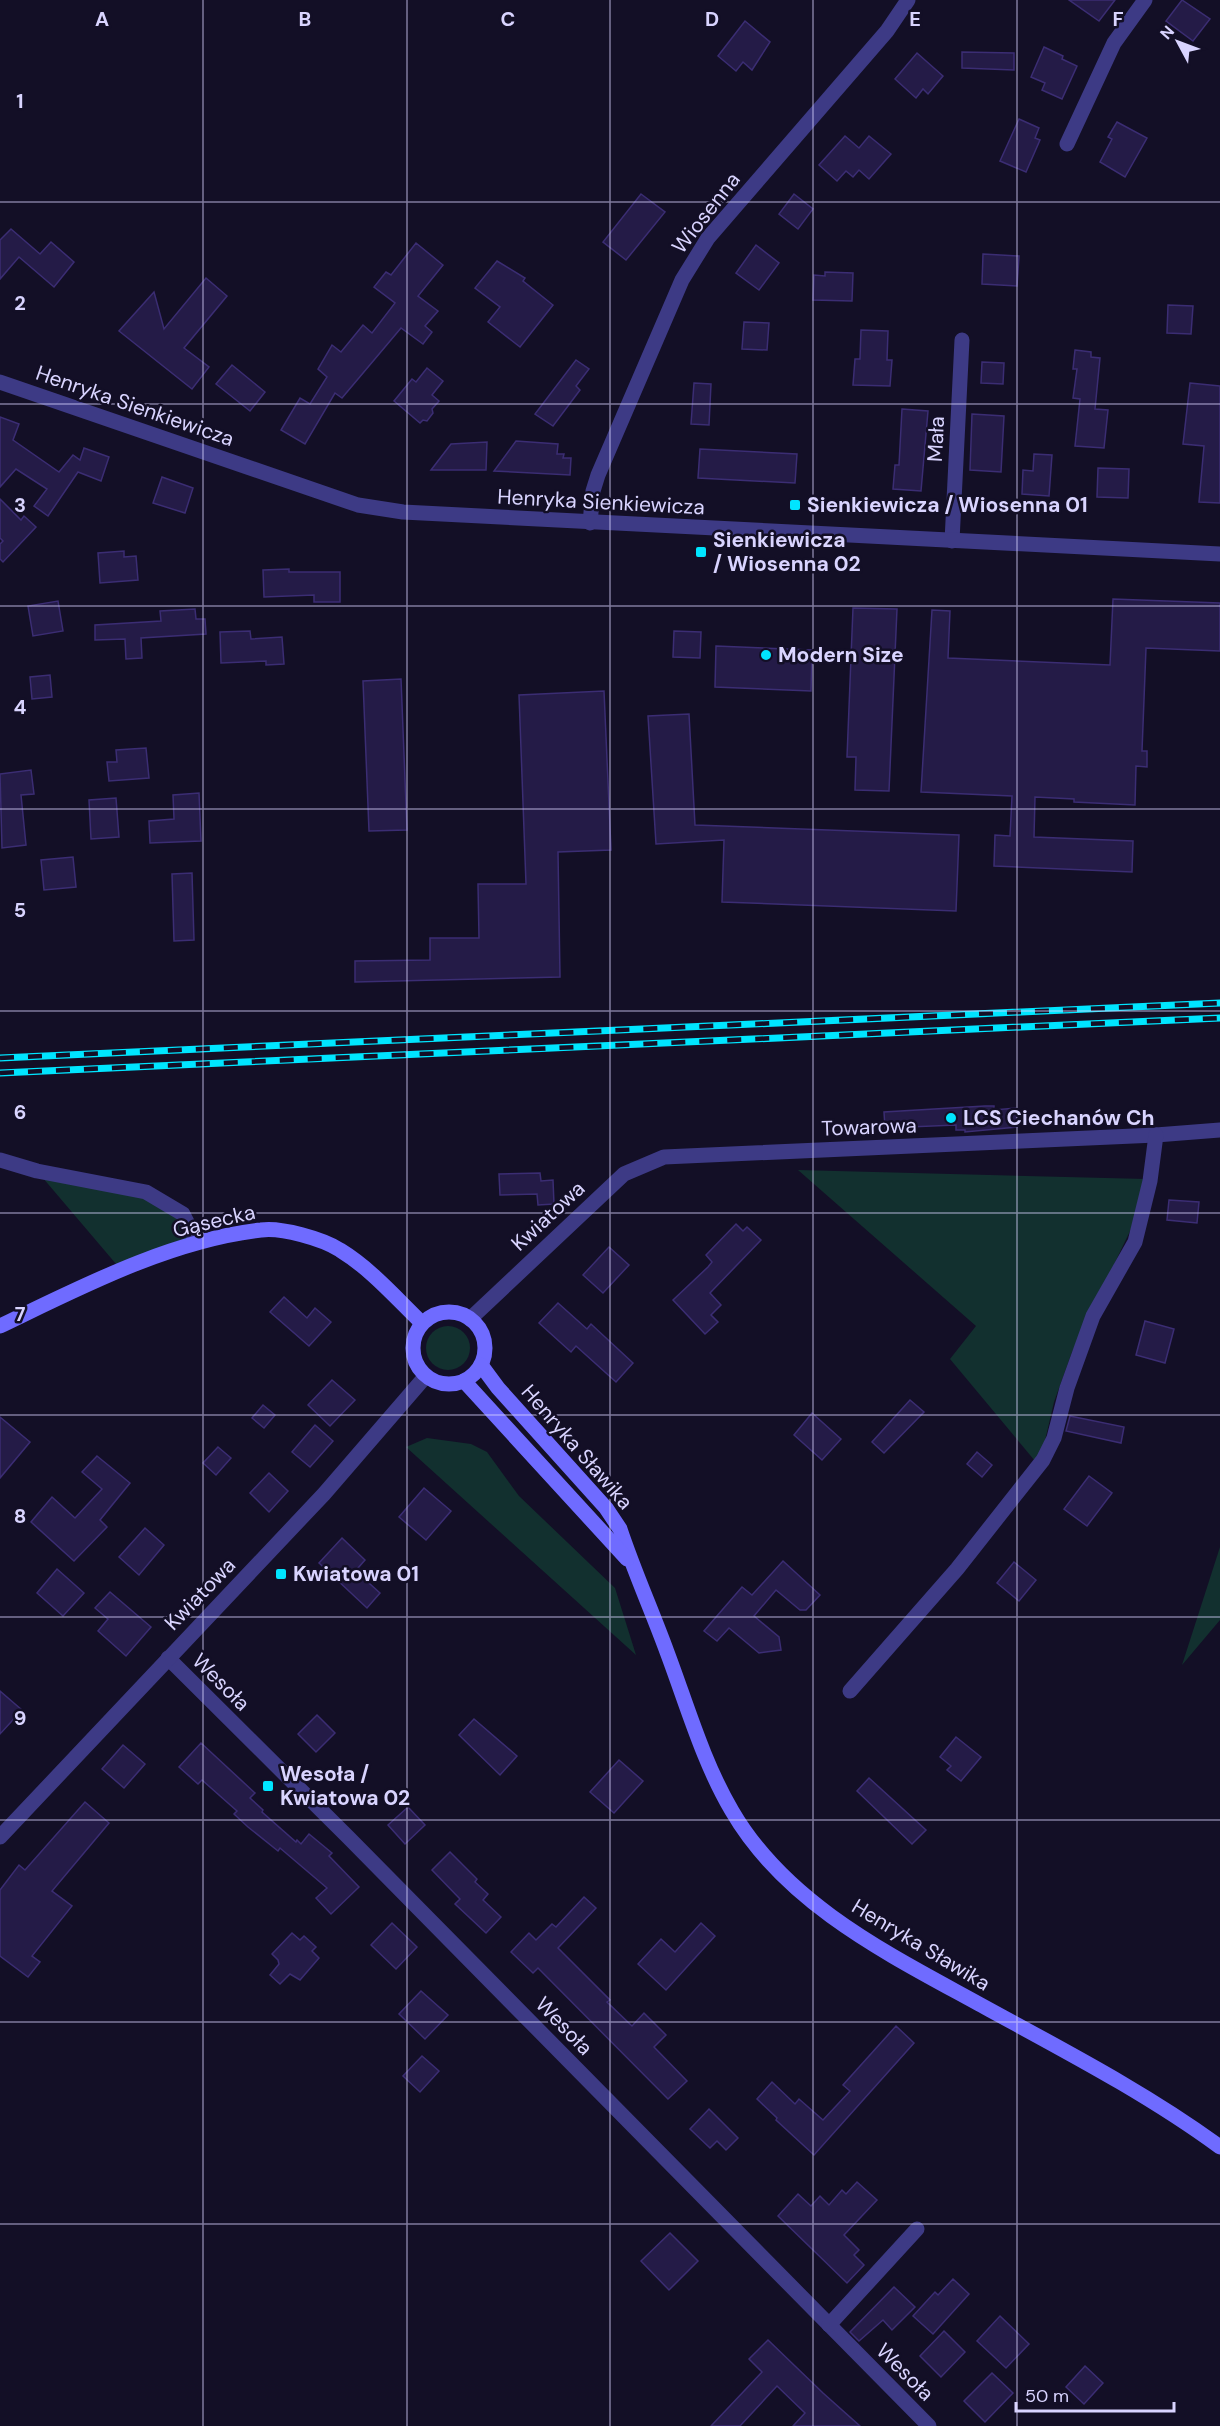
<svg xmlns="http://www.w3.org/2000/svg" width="1220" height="2426" viewBox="0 0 1220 2426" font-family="'DM Sans',sans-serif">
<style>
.green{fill:#12302f}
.building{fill:#241b47;stroke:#3b2d73;stroke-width:1.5}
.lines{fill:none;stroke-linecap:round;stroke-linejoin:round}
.minor{stroke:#3d3a85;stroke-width:15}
.tertiary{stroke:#3d3a85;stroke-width:15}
.secondary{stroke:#6f6bff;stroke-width:15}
.rail-casing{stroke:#00e5ff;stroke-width:7}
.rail{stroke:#130f26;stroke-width:4.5;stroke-dasharray:14;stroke-linecap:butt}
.grid{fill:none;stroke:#d9d4ff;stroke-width:1.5;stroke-opacity:0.55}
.poi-dot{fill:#00e5ff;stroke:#130f26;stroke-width:2}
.labels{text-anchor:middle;stroke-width:5;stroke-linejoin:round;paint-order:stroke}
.street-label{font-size:21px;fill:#d9d4ff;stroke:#130f26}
.poi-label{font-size:21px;font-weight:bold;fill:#d9d4ff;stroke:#130f26;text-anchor:start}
.grid-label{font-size:20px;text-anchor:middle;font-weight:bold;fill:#d9d4ff;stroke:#130f26;stroke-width:5;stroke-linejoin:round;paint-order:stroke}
</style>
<rect width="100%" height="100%" fill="#130f26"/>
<g class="green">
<polygon points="798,1170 1146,1179 1131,1229 1072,1352 1054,1402 1043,1449 1035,1461 950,1359 976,1326"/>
<polygon points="37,1171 146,1192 183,1214 197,1242 122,1271"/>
<circle cx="448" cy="1348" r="22"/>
<polygon points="427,1438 471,1444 487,1452 519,1496 615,1588 636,1655 406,1447"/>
<polygon points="1220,1547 1220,1620 1182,1665"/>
</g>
<g class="building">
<polygon points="1069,0 1115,0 1099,21"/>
<polygon points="1182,0 1210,19 1193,41 1166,21"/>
<polygon points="745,21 770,42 752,70 743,62 736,71 718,56"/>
<polygon points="1044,47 1063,56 1062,59 1077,66 1062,99 1042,90 1045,83 1031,77"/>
<polygon points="962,52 1014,53 1014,70 962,68"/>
<polygon points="917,53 943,76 928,94 923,89 916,98 895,79"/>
<polygon points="1019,119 1039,128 1035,138 1040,140 1026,172 1000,161"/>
<polygon points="1117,122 1147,138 1125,177 1100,162 1112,139 1108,137"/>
<polygon points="845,136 859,148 869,136 891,154 869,179 859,170 853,177 846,171 837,181 819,165"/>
<polygon points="641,194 665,212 626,260 603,242"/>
<polygon points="794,194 813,209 798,229 779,214"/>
<polygon points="11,229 40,254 51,242 74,262 54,287 19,257 0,279 0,240"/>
<polygon points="416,243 443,265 418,296 438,311 425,326 432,332 423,344 401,328 342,398 335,393 305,444 281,430 300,398 310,404 327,377 318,369 332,345 341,352 363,325 372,333 395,303 374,287 386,272 391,275"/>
<polygon points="756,245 779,263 759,290 736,273"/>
<polygon points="983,254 1019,256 1017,286 982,284"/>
<polygon points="497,261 525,278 523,281 553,305 520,347 488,322 500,307 475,288"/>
<polygon points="825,272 853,273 852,301 813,300 814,275 825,276"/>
<polygon points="206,278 227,296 184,348 209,367 192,389 119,331 154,292 164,329"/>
<polygon points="1168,305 1193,306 1191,334 1167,333"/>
<polygon points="744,322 769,323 767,350 742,349"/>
<polygon points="861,330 888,331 887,360 892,360 890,386 853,385 855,359 860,359"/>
<polygon points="1075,350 1091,352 1091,357 1100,358 1095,409 1108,410 1104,448 1075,446 1080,399 1073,398 1077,369 1073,369"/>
<polygon points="576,360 589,369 576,386 580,390 553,426 535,414"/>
<polygon points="982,362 1004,363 1003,384 981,383"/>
<polygon points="232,365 265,392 250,411 216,384"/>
<polygon points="427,368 443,381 432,395 439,401 432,409 433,413 427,421 423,420 420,423 394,401 412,379 416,382"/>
<polygon points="694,383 711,384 709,425 691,424"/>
<polygon points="1190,383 1220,386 1220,503 1199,502 1204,446 1183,444"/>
<polygon points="902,409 928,411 921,491 893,489 895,465 899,465"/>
<polygon points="972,414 1004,416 1001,472 970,470"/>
<polygon points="0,417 19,424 13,440 59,472 73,455 80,460 84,448 109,457 101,481 78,472 48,516 34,506 47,489 16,469 0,487"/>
<polygon points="516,441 558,444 557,454 564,454 563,458 571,458 570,475 494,471"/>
<polygon points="487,442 486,470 431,470 451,444"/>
<polygon points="700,449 797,454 795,483 698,478"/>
<polygon points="1034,454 1052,455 1049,496 1022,494 1023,470 1033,471"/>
<polygon points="1098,468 1129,469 1128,498 1097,497"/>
<polygon points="162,477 193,488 185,513 153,503"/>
<polygon points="0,499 21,520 24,516 36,527 3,562 0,559 0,544 3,541 0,538"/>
<polygon points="124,551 124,557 136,556 138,580 100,583 98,553"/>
<polygon points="289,569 289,572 340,572 340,602 314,602 314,595 264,597 263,570"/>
<polygon points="1113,599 1220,603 1220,651 1146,648 1142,751 1147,751 1147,767 1136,766 1135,805 1074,802 1074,799 1035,797 1034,837 1133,841 1132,872 994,866 995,835 1010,836 1012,796 921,792 932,610 950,611 948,658 1110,665"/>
<polygon points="58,601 63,631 33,636 28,606"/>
<polygon points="853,608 897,609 889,791 855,790 856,757 847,757"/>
<polygon points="195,609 196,619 205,619 206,634 141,638 142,658 126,659 125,639 95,640 95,625 161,621 160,611"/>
<polygon points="250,631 251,639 282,637 284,664 266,665 266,661 221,663 220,632"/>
<polygon points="674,631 701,632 700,658 673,657"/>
<polygon points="716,646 812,650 811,691 715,687"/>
<polygon points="50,675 52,697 32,699 30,677"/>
<polygon points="401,679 407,830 369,831 363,681"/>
<polygon points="604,691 611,850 558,852 560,977 355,982 355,961 430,960 430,938 479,938 478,884 526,884 519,695"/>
<polygon points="689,714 695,825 959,835 956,911 722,902 724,840 656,844 648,716"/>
<polygon points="146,748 149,778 109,781 107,762 117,762 116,750"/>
<polygon points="31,770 34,794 21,795 26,845 2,848 0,774"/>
<polygon points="199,793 201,841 150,843 149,821 174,819 173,795"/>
<polygon points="116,798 119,837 91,839 89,800"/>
<polygon points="73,857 76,887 44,890 41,860"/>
<polygon points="192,873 194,940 174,941 172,874"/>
<polygon points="985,1106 994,1106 994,1110 1016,1108 1017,1127 965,1132 965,1130 956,1130 956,1125 885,1128 884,1112"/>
<polygon points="540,1173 541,1181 553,1180 554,1204 538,1205 537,1194 500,1195 499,1174"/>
<polygon points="1169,1200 1199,1202 1197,1223 1167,1220"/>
<polygon points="736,1224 743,1231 747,1227 761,1240 710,1293 721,1305 711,1315 718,1322 705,1334 673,1300 708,1267 712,1262 706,1255"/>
<polygon points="609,1247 629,1265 603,1293 583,1275"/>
<polygon points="284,1297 307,1318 315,1308 331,1322 309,1346 270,1312"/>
<polygon points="558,1303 587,1329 591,1324 633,1363 616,1382 576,1346 571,1352 539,1323"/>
<polygon points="1145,1321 1174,1329 1165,1363 1136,1355"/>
<polygon points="332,1380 355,1400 330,1426 308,1405"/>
<polygon points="910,1400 924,1412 884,1453 872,1442"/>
<polygon points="263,1405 275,1415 264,1428 252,1418"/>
<polygon points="812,1413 841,1439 822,1460 794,1435"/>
<polygon points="1070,1416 1124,1427 1121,1443 1066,1431"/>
<polygon points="0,1417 30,1442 0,1478"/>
<polygon points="315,1425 333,1441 310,1467 292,1452"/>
<polygon points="218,1447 231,1458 216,1475 203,1463"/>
<polygon points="977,1452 992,1465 982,1477 967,1464"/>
<polygon points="97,1456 130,1483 100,1520 107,1527 74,1561 31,1522 52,1497 75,1518 102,1489 82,1472"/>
<polygon points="269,1473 288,1491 269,1512 250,1493"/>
<polygon points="1089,1476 1112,1493 1087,1526 1064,1509"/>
<polygon points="424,1488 451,1511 426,1540 399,1517"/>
<polygon points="145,1528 164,1545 139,1575 119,1557"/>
<polygon points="342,1538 365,1560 358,1568 362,1571 359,1574 380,1593 367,1608 319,1563"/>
<polygon points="783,1561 820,1595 806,1610 800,1610 776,1590 754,1616 779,1637 781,1650 759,1653 729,1628 717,1641 704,1631 742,1587 752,1595"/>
<polygon points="1014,1562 1036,1580 1019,1601 997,1583"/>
<polygon points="57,1569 84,1593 63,1616 37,1593"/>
<polygon points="110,1592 151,1627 126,1656 98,1631 108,1619 95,1608"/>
<polygon points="0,1691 22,1710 0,1734"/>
<polygon points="317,1715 335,1733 316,1752 298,1734"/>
<polygon points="474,1719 517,1756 500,1775 459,1735"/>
<polygon points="956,1737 981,1757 961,1781 947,1770 951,1766 940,1757"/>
<polygon points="201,1743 255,1793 250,1798 263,1810 262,1812 296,1842 297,1840 301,1844 309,1834 332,1853 329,1856 359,1887 331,1914 316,1898 327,1888 280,1848 278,1851 248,1827 234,1814 237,1811 202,1780 198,1784 179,1767"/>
<polygon points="123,1745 145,1764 124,1788 102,1769"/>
<polygon points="619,1760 643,1781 614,1813 590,1792"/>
<polygon points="869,1778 926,1830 912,1844 857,1791"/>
<polygon points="85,1802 109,1823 52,1891 72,1906 32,1956 40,1962 28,1977 0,1956 0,1890 19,1865 25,1870"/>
<polygon points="408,1807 425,1825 405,1844 388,1825"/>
<polygon points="450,1852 477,1879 475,1882 488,1894 483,1900 501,1917 486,1933 455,1904 460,1899 432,1870"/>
<polygon points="584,1897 596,1908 558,1948 610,2000 607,2002 632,2026 644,2013 666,2035 654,2047 687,2081 668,2099 538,1968 533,1973 511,1952 529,1933 536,1940 552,1924 556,1927"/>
<polygon points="392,1923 417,1947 396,1969 371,1945"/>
<polygon points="701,1923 715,1936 666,1990 638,1964 661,1939 675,1952"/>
<polygon points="292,1933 300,1940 304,1936 316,1947 312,1951 319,1958 300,1980 290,1974 280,1984 270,1975 279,1964 278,1960 272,1954"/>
<polygon points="421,1991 448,2015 425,2039 399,2014"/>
<polygon points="896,2026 914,2043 814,2155 776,2120 777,2118 757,2099 772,2082 795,2104 799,2099 823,2120 850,2091 843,2085"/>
<polygon points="422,2056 439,2071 420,2092 403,2076"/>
<polygon points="709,2109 738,2138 726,2150 717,2141 710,2148 690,2129"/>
<polygon points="857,2182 877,2200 844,2235 859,2250 854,2255 864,2265 847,2283 778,2216 798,2194 811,2206 820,2196 829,2205 842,2190 846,2194"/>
<polygon points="670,2233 698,2261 669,2290 641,2261"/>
<polygon points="953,2279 969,2294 933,2334 913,2316 935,2292 938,2295"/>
<polygon points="894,2287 915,2307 892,2330 883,2320 859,2341 850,2332"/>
<polygon points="1000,2316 1029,2344 1006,2368 977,2341"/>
<polygon points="944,2331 965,2352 941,2377 920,2356"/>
<polygon points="768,2340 823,2393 860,2426 793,2426 805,2413 777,2386 740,2426 711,2426 762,2372 749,2359"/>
<polygon points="1085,2366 1103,2383 1084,2404 1066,2387"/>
<polygon points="992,2373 1013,2393 985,2422 964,2401"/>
</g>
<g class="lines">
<g class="minor">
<polyline points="1067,144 1114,43 1145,0"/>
<polyline points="590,523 593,491 598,475 682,280 708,238 887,31 908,0"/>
<polyline points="952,541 962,340"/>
<polyline points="0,1160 37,1171 146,1192 183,1214 197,1242"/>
<polyline points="470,1319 624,1174 664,1157 1156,1135 1220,1130"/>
<polyline points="168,1658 348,1837 929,2426"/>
<polyline points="850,1691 957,1569 1043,1460 1054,1438 1067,1388 1093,1316 1135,1242 1150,1181 1156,1135"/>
<polyline points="829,2325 917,2229"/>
</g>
<g class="tertiary">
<polyline points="0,382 358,505 403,512 1220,554"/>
<polyline points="0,1837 324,1494 425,1377"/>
</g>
<g class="secondary">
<circle cx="449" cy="1348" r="36"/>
<path d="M0 1326C81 1287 171 1240 261 1230 281 1227 323 1239 340 1250 371 1269 396 1298 422 1323"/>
<path d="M481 1365 498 1388 606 1508 620 1529C634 1571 652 1611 667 1652 687 1705 703 1762 732 1811 786 1904 888 1954 979 2004 1061 2049 1145 2092 1220 2147"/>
<polyline points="464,1381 627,1559"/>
</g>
<defs>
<g id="rail">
<polyline points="0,1058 1220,1003"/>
<polyline points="0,1073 1220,1018"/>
</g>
</defs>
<use href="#rail" class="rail-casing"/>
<use href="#rail" class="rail"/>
</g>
<path class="grid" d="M203 0V2426M407 0V2426M610 0V2426M813 0V2426M1017 0V2426M0 202H1220M0 404H1220M0 606H1220M0 809H1220M0 1011H1220M0 1213H1220M0 1415H1220M0 1617H1220M0 1820H1220M0 2022H1220M0 2224H1220"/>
<g class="poi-dot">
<rect x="789" y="499" width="12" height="12" rx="3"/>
<rect x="695" y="546" width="12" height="12" rx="3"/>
<circle cx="766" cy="655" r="6"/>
<circle cx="951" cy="1118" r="6"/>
<rect x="275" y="1568" width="12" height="12" rx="3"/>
<rect x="262" y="1780" width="12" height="12" rx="3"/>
</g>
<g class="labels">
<g class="street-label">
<text transform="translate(706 213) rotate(-52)" y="7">Wiosenna</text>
<text transform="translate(135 406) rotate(19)" y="7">Henryka Sienkiewicza</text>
<text transform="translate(936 439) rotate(-87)" y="7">Mała</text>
<text transform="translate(601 502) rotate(3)" y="7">Henryka Sienkiewicza</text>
<text transform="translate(869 1127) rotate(-2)" y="7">Towarowa</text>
<text transform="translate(548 1216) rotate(-43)" y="7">Kwiatowa</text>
<text transform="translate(214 1221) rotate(-13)" y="7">Gąsecka</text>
<text transform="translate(577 1447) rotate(49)" y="7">Henryka Sławika</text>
<text transform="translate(200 1594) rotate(-46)" y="7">Kwiatowa</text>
<text transform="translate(221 1682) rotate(45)" y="7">Wesoła</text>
<text transform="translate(921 1945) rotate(31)" y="7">Henryka Sławika</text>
<text transform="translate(564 2026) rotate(46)" y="7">Wesoła</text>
<text transform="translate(905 2372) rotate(45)" y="7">Wesoła</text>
</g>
<g class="poi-label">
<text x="807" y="512">Sienkiewicza / Wiosenna 01</text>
<text x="713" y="547">Sienkiewicza<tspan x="713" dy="24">/ Wiosenna 02</tspan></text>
<text x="778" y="662">Modern Size</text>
<text x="963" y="1125">LCS Ciechanów Ch</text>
<text x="293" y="1581">Kwiatowa 01</text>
<text x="280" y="1781">Wesoła /<tspan x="280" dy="24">Kwiatowa 02</tspan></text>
</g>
</g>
<g class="grid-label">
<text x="102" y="26">A</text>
<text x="305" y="26">B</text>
<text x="508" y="26">C</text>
<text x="712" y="26">D</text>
<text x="915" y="26">E</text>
<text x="1118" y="26">F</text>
<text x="20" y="108">1</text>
<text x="20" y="310">2</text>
<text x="20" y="512">3</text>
<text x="20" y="714">4</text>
<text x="20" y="917">5</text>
<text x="20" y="1119">6</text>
<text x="20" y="1321">7</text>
<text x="20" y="1523">8</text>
<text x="20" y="1725">9</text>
</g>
<g transform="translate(1178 42) rotate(311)" stroke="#130f26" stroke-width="4.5" paint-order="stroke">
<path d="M0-4.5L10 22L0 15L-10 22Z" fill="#d9d4ff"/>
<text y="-9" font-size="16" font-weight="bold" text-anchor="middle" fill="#d9d4ff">N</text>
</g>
<path d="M1016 2402v9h158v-9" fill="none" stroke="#d9d4ff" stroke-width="3"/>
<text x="1025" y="2402" font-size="18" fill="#d9d4ff" stroke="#130f26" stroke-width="4.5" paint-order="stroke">50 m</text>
</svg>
